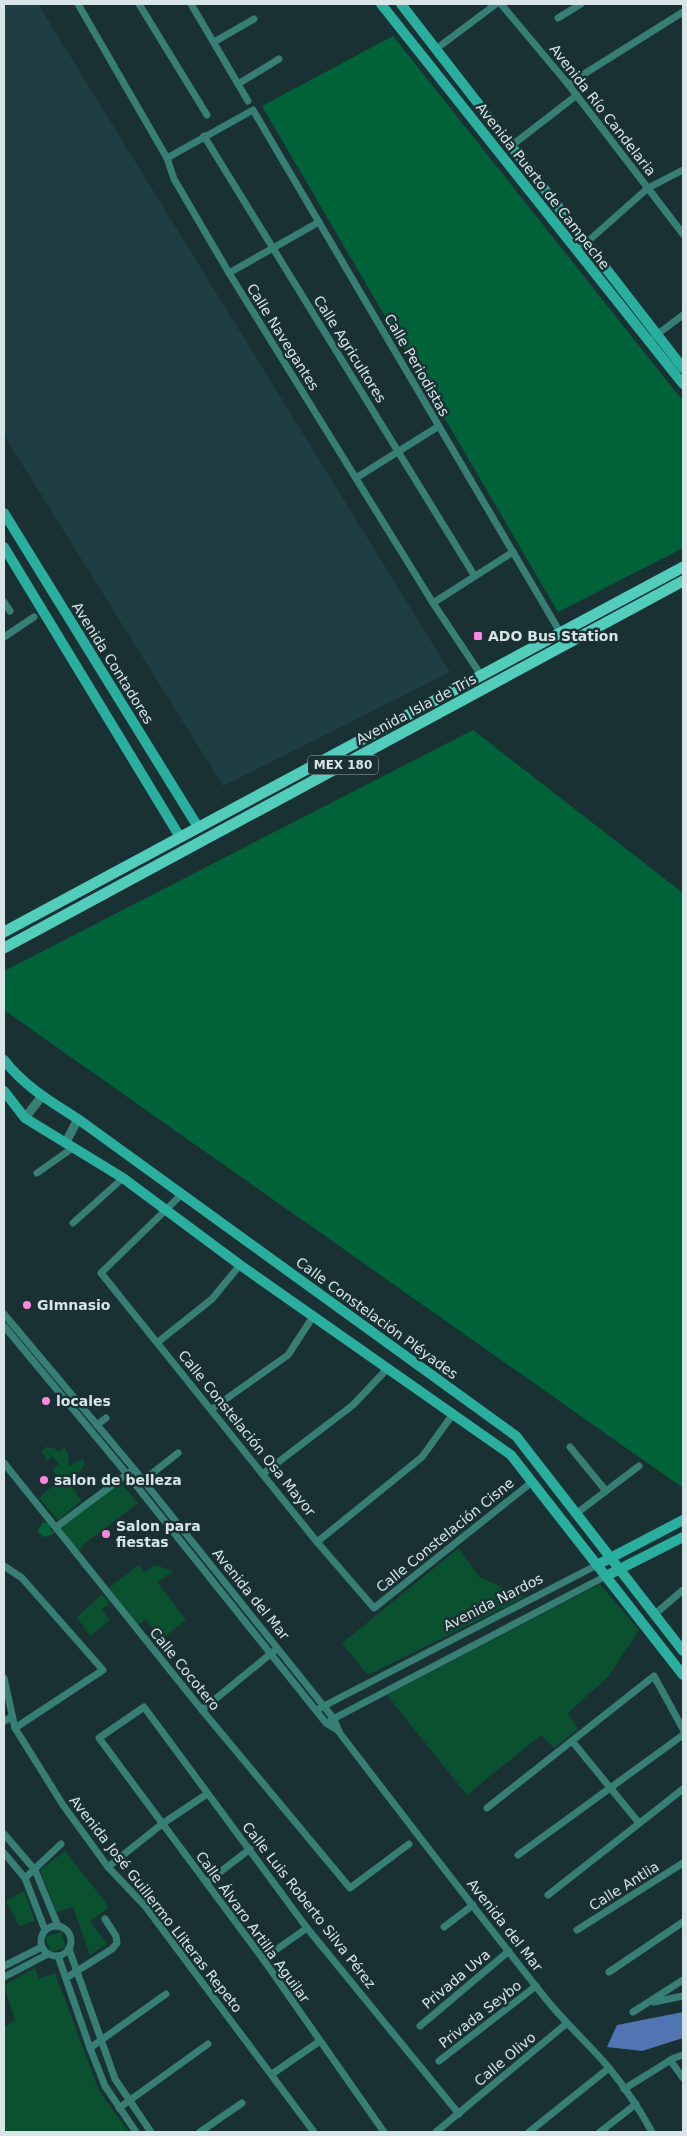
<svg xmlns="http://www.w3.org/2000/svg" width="687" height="2136" viewBox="0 0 687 2136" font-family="'DejaVu Sans',sans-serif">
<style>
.built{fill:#1f3e43}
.green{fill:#0a5130}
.forest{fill:#006239}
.water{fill:#5075b2}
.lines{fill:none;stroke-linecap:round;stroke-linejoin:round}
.minor{stroke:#377f75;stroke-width:7}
.tertiary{stroke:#377f75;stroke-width:9}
.secondary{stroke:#2aae9e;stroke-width:10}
.primary{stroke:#52cdbc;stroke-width:11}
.poi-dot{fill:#fd86e1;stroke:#1a3134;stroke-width:2}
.labels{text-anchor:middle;stroke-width:5;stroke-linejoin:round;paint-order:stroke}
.shield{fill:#1a3134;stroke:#9fafb1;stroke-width:1}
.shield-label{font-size:12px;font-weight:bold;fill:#d8e5e7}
.street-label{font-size:14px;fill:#d8e5e7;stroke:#1a3134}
.poi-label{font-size:14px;font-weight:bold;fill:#d8e5e7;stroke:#1a3134;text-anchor:start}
</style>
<rect width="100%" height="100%" fill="#1a3134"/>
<polygon class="built" points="4,4 38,4 450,672 223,786 4,435"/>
<g class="green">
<polygon points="46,1447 54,1448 58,1452 64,1448 68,1453 69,1466 83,1459 85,1464 71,1485 81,1501 58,1520 39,1498 59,1480 53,1469 59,1464 52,1456 48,1461 41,1451"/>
<polygon points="118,1480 138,1503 83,1545 78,1553 56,1527"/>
<polygon points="459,1548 479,1577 525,1597 368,1675 342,1643"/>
<polygon points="139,1565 145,1572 154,1565 174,1571 157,1582 186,1620 158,1642 147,1636 153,1629 146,1619 137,1626 109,1588"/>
<polygon points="600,1584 639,1630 608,1677 568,1713 578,1729 554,1748 541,1735 467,1795 387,1695"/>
<polygon points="102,1594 109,1602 102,1610 110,1620 90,1636 77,1617"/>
<polygon points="65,1851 109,1907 90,1921 107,1944 90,1955 73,1907 57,1912 40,1870"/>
<polygon points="24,1891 35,1921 19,1926 6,1901"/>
<polygon points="61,1932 66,1947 51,1952 45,1937"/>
<polygon points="35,1968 39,1979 55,1973 99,2091 129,2132 4,2132 4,2027 15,2020 4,1985"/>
</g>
<g class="forest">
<polygon points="393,36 683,401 683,548 558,612 262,106"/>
<polygon points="473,730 683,893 683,1488 4,1010 4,971"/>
<polygon points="43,1522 49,1524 51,1530 55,1533 45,1537 41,1535 38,1531"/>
</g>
<polygon class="water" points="683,2012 683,2038 642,2051 607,2047 617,2025"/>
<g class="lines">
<g class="minor">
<polyline points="78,4 167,158 174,179 229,273 433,603 481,675"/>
<polyline points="139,4 207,115"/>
<polyline points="191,4 248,101"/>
<polyline points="501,4 568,84 683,234"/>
<polyline points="558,18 581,4"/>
<polyline points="214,42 254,19"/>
<polyline points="436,49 496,4"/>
<polyline points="238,84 279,59"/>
<polyline points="568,84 683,12"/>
<polyline points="204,136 474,575"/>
<polyline points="511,146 577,95"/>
<polyline points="167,158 253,110 560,632"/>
<polyline points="577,251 648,188 683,170"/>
<polyline points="229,273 319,222"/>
<polyline points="655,336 683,315"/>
<polyline points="356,478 439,426"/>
<polyline points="4,602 10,611"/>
<polyline points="433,603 513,552"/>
<polyline points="4,637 34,617"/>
<polyline points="37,1173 74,1147"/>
<polyline points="182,1194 101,1273 317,1542 374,1608 532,1482"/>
<polyline points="73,1223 123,1178"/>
<path d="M4 1314 134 1469 334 1719 339 1732C407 1821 476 1911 546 1999 566 2024 590 2045 610 2069 626 2089 640 2110 652 2132"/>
<polyline points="4,1326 127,1474 326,1723 339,1731"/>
<polyline points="158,1342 212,1299 240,1265"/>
<polyline points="212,1409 288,1355 314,1315"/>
<polyline points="97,1425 106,1418"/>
<polyline points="570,1447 606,1491"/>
<polyline points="4,1463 202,1710 350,1888 409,1844"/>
<polyline points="264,1473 353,1405 387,1369"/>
<polyline points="140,1483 178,1453"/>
<polyline points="577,1513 639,1466"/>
<polyline points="56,1527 130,1472"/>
<polyline points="317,1542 422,1457 453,1414"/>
<polyline points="4,1566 22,1578 103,1670 15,1728"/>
<polyline points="655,1614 683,1590"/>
<polyline points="4,1678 15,1728 63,1805 108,1867 145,1906 314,2132"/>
<polyline points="320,1708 597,1565"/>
<polyline points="202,1710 274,1651"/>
<polyline points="331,1720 606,1576"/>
<polyline points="4,1721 12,1717"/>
<polyline points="572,1741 639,1823"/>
<polyline points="487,1808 654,1676 683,1729"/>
<polyline points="4,1834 35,1870 58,1926"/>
<polyline points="4,1853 25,1878 45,1930"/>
<polyline points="518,1855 683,1735"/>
<polyline points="108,1867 162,1824 207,1794"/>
<polyline points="25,1878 61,1844"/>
<polyline points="207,1882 250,1849"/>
<polyline points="548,1895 683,1789"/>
<circle cx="56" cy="1941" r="15"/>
<polyline points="444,1927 473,1905"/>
<polyline points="577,1930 683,1863"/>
<polyline points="69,1949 115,2079 151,2132"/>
<polyline points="58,1956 90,2048 105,2086 136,2132"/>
<polyline points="263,1959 307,1928"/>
<polyline points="4,1966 42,1947"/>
<polyline points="609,1972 683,1922"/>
<polyline points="4,1977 48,1954"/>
<polyline points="66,1978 112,1949 117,1943 116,1936 105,1919"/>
<polyline points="654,2002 683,1996"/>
<polyline points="633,2012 683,1980"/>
<polyline points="420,2026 509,1951"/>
<polyline points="90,2048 166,1994"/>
<polyline points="670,2060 683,2078"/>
<polyline points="439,2061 536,1986"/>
<polyline points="272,2074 320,2041"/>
<polyline points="624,2089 674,2058 683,2055"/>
<polyline points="119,2108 208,2044"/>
<polyline points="200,2132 242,2103"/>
<polyline points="384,2132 263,1959 99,1738 144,1707 307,1928 459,2114"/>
<polyline points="436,2132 566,2024"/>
<polyline points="529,2132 609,2068"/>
<polyline points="600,2132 636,2104"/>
</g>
<g class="tertiary">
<polyline points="25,1118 42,1096"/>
<polyline points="66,1142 78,1119"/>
</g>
<g class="secondary">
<polyline points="381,4 683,384"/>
<polyline points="401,4 683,368"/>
<polyline points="4,513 198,827"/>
<polyline points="4,547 180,837"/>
<path d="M4 1060C24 1086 51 1102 78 1119L516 1436 683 1651"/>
<polyline points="4,1091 25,1118 123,1178 240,1265 511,1455 683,1675"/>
<polyline points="597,1565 683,1520"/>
<polyline points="606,1576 683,1537"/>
</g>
<g class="primary">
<polyline points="4,932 683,567"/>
<polyline points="4,948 683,581"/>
</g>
</g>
<g class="poi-dot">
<rect x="473" y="631" width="10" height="10" rx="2.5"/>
<circle cx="27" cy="1305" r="5"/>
<circle cx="46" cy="1401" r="5"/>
<circle cx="44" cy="1480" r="5"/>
<circle cx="106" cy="1534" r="5"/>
</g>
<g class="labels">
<rect class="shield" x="308" y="755.5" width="70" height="19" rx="4"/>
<g class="shield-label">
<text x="343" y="769">MEX 180</text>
</g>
<g class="street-label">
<text transform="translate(603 110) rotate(52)" y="5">Avenida Río Candelaria</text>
<text transform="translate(543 186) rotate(52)" y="5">Avenida Puerto de Campeche</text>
<text transform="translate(283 337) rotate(58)" y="5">Calle Navegantes</text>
<text transform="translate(350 349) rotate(58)" y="5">Calle Agricultores</text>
<text transform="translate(417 365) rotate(60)" y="5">Calle Periodistas</text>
<text transform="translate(113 663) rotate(58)" y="5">Avenida Contadores</text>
<text transform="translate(416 709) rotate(-28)" y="5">Avenida Isla de Tris</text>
<text transform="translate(377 1318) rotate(36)" y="5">Calle Constelación Pléyades</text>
<text transform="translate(247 1433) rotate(51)" y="5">Calle Constelación Osa Mayor</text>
<text transform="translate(445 1535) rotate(-39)" y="5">Calle Constelación Cisne</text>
<text transform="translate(251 1594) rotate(51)" y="5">Avenida del Mar</text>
<text transform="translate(493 1602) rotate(-27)" y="5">Avenida Nardos</text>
<text transform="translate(185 1669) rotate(51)" y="5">Calle Cocotero</text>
<text transform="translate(624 1886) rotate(-32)" y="5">Calle Antlia</text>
<text transform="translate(156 1904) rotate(52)" y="5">Avenida José Guillermo Lliteras Repeto</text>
<text transform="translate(309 1905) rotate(52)" y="5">Calle Luis Roberto Silva Pérez</text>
<text transform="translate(505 1925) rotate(52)" y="5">Avenida del Mar</text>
<text transform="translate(253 1927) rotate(54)" y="5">Calle Álvaro Artilla Aguilar</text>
<text transform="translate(456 1979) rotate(-40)" y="5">Privada Uva</text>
<text transform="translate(480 2014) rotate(-38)" y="5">Privada Seybo</text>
<text transform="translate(505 2059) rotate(-40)" y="5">Calle Olivo</text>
</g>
<g class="poi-label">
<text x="488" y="641">ADO Bus Station</text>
<text x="37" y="1310">GImnasio</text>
<text x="56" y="1406">locales</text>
<text x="54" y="1485">salon de belleza</text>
<text x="116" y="1531">Salon para<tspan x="116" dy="16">fiestas</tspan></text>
</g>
</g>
<rect width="687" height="2136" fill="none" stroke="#d8e5e7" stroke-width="10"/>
</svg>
